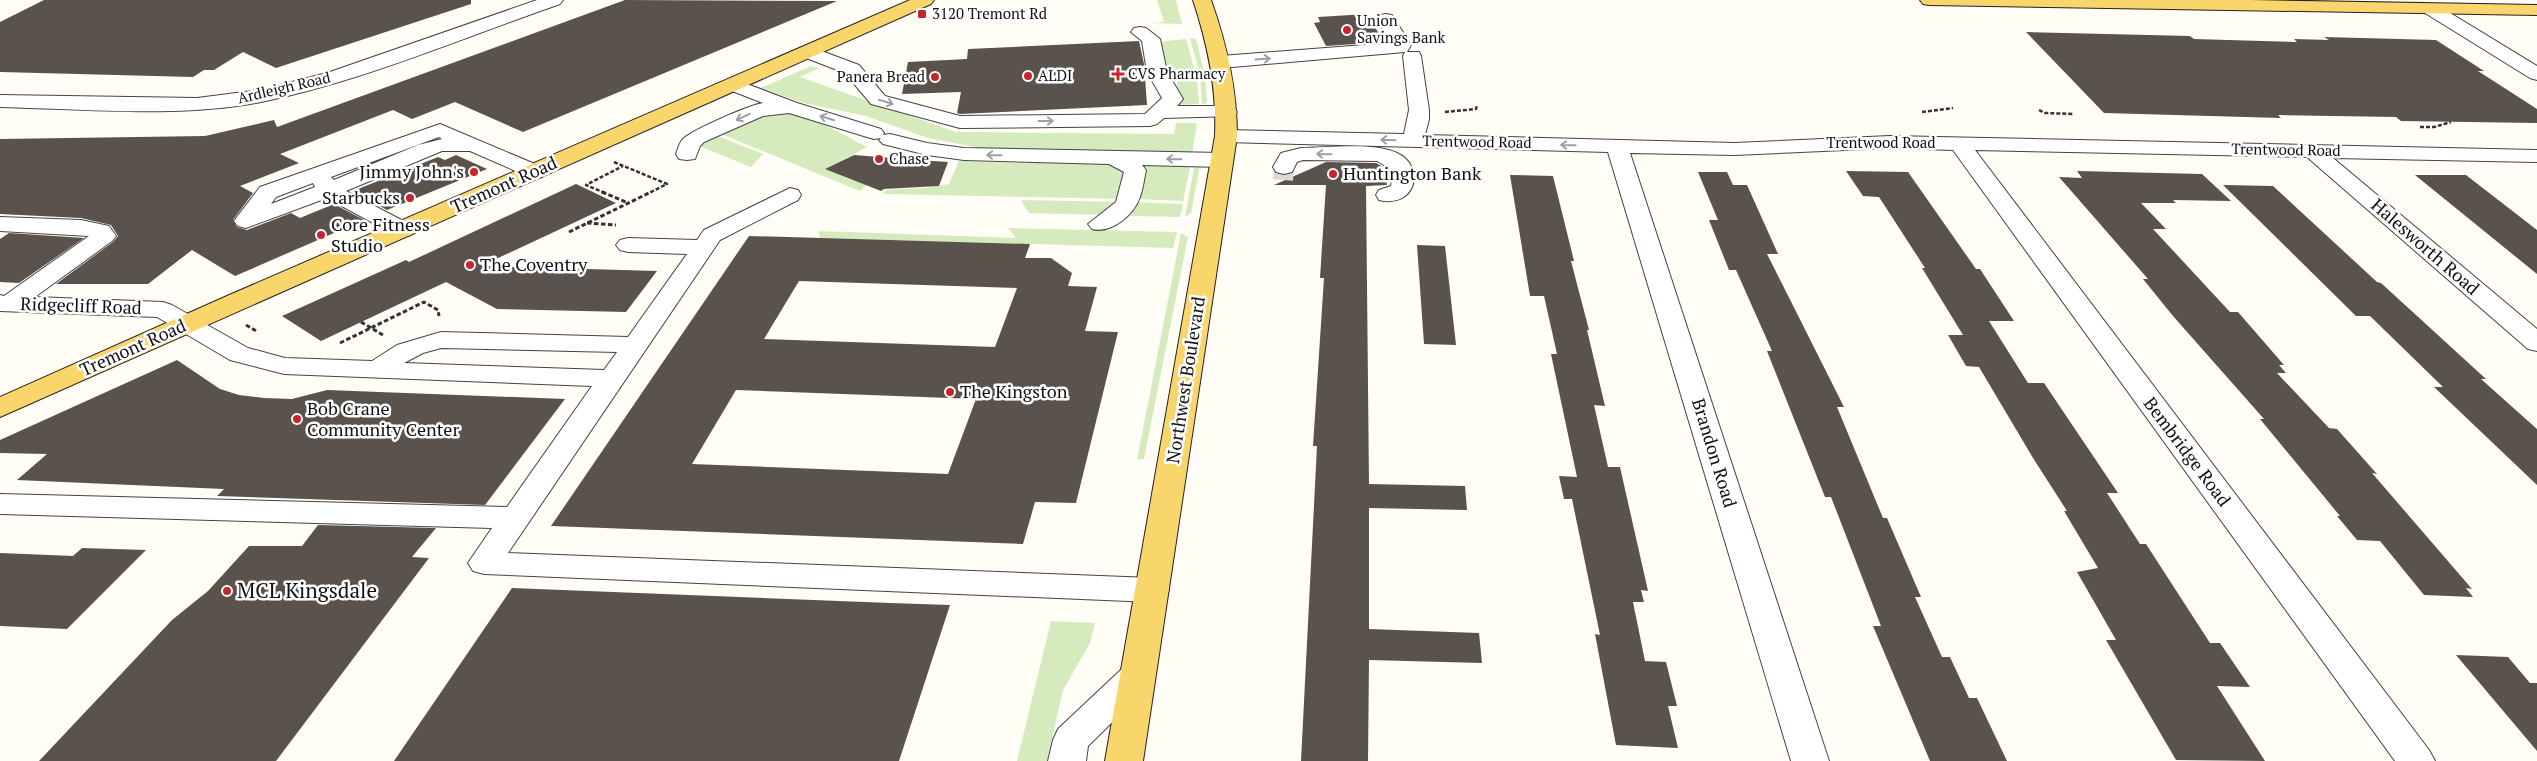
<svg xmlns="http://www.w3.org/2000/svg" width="2537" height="761" viewBox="0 0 2537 761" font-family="'PT Serif',serif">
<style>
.green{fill:#d5ebbd}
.building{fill:#5a524d;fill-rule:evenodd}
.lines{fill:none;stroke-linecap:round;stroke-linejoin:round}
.minor-tunnel{stroke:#dbdad3;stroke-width:20;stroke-dasharray:20 10;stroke-linecap:butt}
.minor-casing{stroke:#444;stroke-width:2}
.major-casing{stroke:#222;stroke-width:2}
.path-far1{stroke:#333;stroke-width:2.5;stroke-dasharray:4 2;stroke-linecap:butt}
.path{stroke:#333;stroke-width:3;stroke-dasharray:4.5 2.5;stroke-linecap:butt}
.minor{fill:#fff;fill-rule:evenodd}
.major{fill:#f9d66b;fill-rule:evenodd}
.oneway{stroke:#a0a0a0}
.poi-dot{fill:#c4262e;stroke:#fff;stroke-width:2}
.labels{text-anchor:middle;stroke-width:5;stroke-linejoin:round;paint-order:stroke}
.far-poi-label{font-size:15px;fill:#111;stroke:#fff;text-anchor:start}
.far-street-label{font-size:15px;fill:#111;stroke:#fff}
.poi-label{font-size:18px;fill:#111;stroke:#fff;text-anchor:start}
.street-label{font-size:18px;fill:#111;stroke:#fff}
.near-poi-label{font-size:21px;fill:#111;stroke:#fff;text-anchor:start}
</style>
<rect width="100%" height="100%" fill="#fffdf5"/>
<g class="green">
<polygon points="1157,0 1176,0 1182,24 1149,23 1164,22"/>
<polygon points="1190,38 1196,39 1205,77 1207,101 1205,104 1202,104 1200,75"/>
<polygon points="1186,39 1197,79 1199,104 1177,105 1177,81 1166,71 1158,42"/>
<polygon points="811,66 819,68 800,77 956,132 1174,134 1176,123 1197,123 1192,155 979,148 928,138 866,116 803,103 761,88"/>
<polygon points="768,110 802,113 867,147 835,164 840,175 867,185 860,191 716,132"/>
<polygon points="713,134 763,154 751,167 699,146"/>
<polygon points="1063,159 1127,166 1123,199 883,194 886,190 925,188 949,184 959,161 1027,163"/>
<polygon points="1131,161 1191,163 1183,201 1137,199"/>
<polygon points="1195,163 1200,165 1191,213 1185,217"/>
<polygon points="1022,200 1123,202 1104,215 1029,213 1022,202"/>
<polygon points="1136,202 1181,204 1183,205 1180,217 1130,216 1129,213"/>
<polygon points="1008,228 1177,232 1173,248 820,238 818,231 1016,238"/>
<polygon points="1181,233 1188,237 1144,459 1137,460"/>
<polygon points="1051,621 1095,623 1090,643 1063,690 1047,761 1017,761"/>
</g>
<g class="building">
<polygon points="44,0 471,0 471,4 276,68 243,52 214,70 204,70 193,77 0,72 0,22"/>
<polygon points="625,0 837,1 523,132 455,102 412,119 393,110 280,154 299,163 240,186 253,193 233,220 237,227 247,230 291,213 300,218 334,204 364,220 235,276 192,250 148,284 56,284 113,242 118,236 111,225 81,218 0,214 0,139 205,136 274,120 277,127"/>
<polygon points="1367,14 1384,42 1326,46 1314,23 1320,22 1318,17"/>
<polygon points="2026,32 2190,36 2194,39 2297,42 2294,39 2329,40 2324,37 2436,40 2484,71 2478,71 2537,109 2537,123 2401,121 2396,117 2278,115 2281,118 2104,113"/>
<polygon points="1139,41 1144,64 1147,105 960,114 957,113 961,92 902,94 908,62 967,59 968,49"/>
<polygon points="456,155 487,169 387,210 353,191 438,157 445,160"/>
<polygon points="854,155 918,160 948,162 939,186 884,189 881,191 825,169"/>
<polygon points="1326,162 1376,163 1385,168 1387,185 1366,186 1369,484 1465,486 1467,510 1369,508 1369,629 1479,633 1482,663 1369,660 1368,761 1301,761 1317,446 1313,446 1324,278 1320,278 1326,185 1274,185"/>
<polygon points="1846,171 1908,172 1976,269 1980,269 2014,321 1989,321 2028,383 2044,383 2118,493 2107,493 2140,544 2146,544 2210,643 2220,643 2250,687 2217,686 2265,761 2176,760 2106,640 2116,640 2077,572 2098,568 2064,511 2067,511 2033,458 1979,367 1966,366 1948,335 1963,335 1922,268 1925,268 1879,197 1863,196"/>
<polygon points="2077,171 2202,174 2231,201 2173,200 2176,203 2141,203 2166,229 2153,229 2230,312 2238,312 2284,365 2279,365 2286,373 2277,373 2329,428 2337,429 2377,474 2372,473 2472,589 2466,588 2473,597 2424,595 2380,541 2357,540 2337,516 2340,516 2260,419 2264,419 2173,316 2143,279 2148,279 2059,177 2082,178"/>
<polygon points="1698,172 1727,172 1733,185 1747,185 1778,254 1767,254 1844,407 1837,407 1883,518 1887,518 1921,597 1915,597 1942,657 1950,657 1969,698 1977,698 2007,761 1930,761 1873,626 1881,626 1831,497 1825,497 1767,351 1772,351 1736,270 1729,270 1709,220 1718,220"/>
<polygon points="1510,175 1553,176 1574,261 1571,261 1589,330 1587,330 1605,406 1594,405 1608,467 1620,467 1648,591 1641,590 1644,602 1633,602 1645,661 1666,662 1677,706 1668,706 1678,748 1616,745 1595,634 1600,635 1572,499 1564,499 1559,476 1577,477 1551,354 1557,354 1544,296 1530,296"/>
<polygon points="2415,175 2466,175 2537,230 2537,274"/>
<polygon points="576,184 616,203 481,266 657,271 626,312 497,309 446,282 321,341 282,316 406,260 409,262"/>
<polygon points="2223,185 2273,186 2377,282 2381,283 2486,379 2481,379 2537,429 2537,485 2434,387 2443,387 2370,316 2356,316"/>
<polygon points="9,233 84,238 19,283 0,282 0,239"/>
<path d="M749 236 1030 244 1025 258H1051L1072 273 1068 286 1097 287 1085 331 1118 332 1076 503 1035 502 1023 544 551 526ZM799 281 1017 288 995 347 764 339ZM736 390 976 399 948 474 692 464Z"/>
<polygon points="1417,245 1445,246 1456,345 1424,344"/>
<polygon points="177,360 220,389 239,395 264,398 292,399 327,390 565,399 485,505 217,496 224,489 17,480 47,454 0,453 0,440"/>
<polygon points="318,525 436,528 412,557 429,558 276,761 39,761 172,620 208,591 249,546 302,546"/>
<polygon points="82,548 146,550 67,629 0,626 0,553 73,556"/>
<polygon points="512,588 890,603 950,605 899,761 394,761"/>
<polygon points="2456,655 2508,657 2530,683 2537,683 2537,751"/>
</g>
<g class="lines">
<polyline class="minor-tunnel" points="1283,180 1284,167"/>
<defs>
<g id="minor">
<path d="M537 0H563L560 4C462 38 363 81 261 102 181 118 82 109 0 107V95L197 98 260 90 327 73Z"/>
<polygon points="2431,4 2437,5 2537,66 2537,80 2530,78 2425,13 2422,9 2425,5"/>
<polygon points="1386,14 1392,15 1411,45 1407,52 1419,52 1421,56 1429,110 1429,119 1425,135 1735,143 1890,136 2537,150 2537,162 2333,158 2537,329 2537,351 2528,349 2307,157 1975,150 2429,750 2435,761 2395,761 1953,150 1890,148 1735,155 1630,153 1829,761 1791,761 1608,152 1226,142 1219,140 1215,136 1219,132 1226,130 1404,134 1409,110 1403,56 1405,52 1221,68 1214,66 1211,62 1214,58 1221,56 1391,43 1377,19 1380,15"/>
<polygon points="1140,27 1146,28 1160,39 1167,72 1183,99 1177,106 1227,106 1234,108 1237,112 1234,116 1164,118 1157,124 1150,126 960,128 871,104 845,73 801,56 799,52 801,48 808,46 859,65 885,96 960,116 1145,114 1162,98 1147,72 1142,41 1131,32 1134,28"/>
<path d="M734 79 797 103 881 129 884 133 883 135 890 134 927 143 964 148 1222 153 1230 155 1233 160 1230 165 1222 167 1142 165 1146 170C1144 179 1143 189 1140 197 1134 215 1111 234 1092 229L1088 224 1116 202 1124 172 1109 164 964 160 927 155 883 144 879 140 881 138 874 139 867 137 789 113 763 116 704 142 700 146 695 159 687 160 679 159 676 154C678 149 679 143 683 139 692 130 749 105 763 103L727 89 724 85 727 81Z"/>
<path d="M440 124 542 167 545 172 542 177 534 179 470 151H442L346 191 411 225 415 230 411 235 403 237 395 235 327 198 246 228 238 226 234 221 260 187ZM439 137 442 139 418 145 334 180 331 177ZM313 183 315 187 271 204 276 197Z"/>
<path d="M1301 148C1328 148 1373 142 1397 153 1427 167 1415 209 1379 200L1376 195 1379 190 1391 186 1392 180 1389 168 1377 161 1303 160 1297 162 1292 172 1284 174 1276 172 1273 167 1281 153Z"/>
<path d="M790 188 798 190 801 195 798 200 720 240 508 553 1152 578 1164 582 1169 590 1164 598 1152 602 484 574 473 571 468 563 492 528 0 514V494L507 507 592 386 284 374 230 360 157 317 0 311V295L4 296 89 236 0 231V217L81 220 109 226 116 236 112 241 35 297 163 302 172 305 248 348 285 358 372 361 397 345 441 332 628 337 687 254 628 252 620 250 616 245 620 240 628 238 697 240 704 230ZM441 348 617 352 604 370 404 363 423 353Z"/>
<polygon points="1137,662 1149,666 1155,676 1149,686 1088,746 1086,761 1048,761 1053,740 1058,729 1125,666"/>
</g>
<g id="major">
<polygon points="910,0 934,0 931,4 0,417 0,397 227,296"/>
<path d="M1193 0H1211C1227 45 1237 88 1237 136L1143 761H1105L1215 136C1217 89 1208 45 1193 0Z"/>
<polygon points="1920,0 2250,0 2537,5 2537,15 1929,5 1923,4"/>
</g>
</defs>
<use href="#minor" class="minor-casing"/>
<use href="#major" class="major-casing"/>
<g class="path-far1">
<polyline points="2039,110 2045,113 2074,114"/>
<polyline points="1445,112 1476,109 1477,105"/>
<polyline points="1922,112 1953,108"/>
<polyline points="2420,127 2434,127 2451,122"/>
<polyline points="614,162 667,184 649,193"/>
<polyline points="605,193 586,185 623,166"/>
</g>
<g class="path">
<polyline points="602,192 628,203"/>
<polyline points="587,223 616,225"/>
<polyline points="569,232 651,192"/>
<polyline points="361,322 383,335"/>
<polyline points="246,325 258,332"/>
<polyline points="340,343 424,302 438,310 439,316"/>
</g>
<use href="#minor" class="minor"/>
<use href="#major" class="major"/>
</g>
<defs><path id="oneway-shaft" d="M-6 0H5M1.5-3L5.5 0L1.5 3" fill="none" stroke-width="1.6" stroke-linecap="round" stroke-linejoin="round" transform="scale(1.25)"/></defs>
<g class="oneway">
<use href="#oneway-shaft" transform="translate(1263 59) rotate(-4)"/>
<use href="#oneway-shaft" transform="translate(886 102) rotate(17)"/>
<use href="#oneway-shaft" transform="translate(743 117) rotate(155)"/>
<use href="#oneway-shaft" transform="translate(827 118) rotate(-163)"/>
<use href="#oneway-shaft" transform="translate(1046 121)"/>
<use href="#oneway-shaft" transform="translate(1388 140) rotate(-178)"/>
<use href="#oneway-shaft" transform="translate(1568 145) rotate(-179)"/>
<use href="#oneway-shaft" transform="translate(1324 154) rotate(-179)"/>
<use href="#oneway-shaft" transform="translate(994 155) rotate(-179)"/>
<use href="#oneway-shaft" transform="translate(1174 159) rotate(-179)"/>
</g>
<g class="poi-dot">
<rect x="917" y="9" width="10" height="10" rx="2.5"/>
<circle cx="1347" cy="30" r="5"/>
<path d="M1115.5 66.5h5v5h5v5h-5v5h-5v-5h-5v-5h5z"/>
<circle cx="1028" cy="76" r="5"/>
<circle cx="935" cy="77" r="5"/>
<circle cx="879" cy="159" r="5"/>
<circle cx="474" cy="172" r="5"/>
<circle cx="1333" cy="174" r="5"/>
<circle cx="410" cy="198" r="5"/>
<circle cx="321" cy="235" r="5"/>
<circle cx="470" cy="265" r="5"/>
<circle cx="950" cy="392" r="5"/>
<circle cx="297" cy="419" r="5"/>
<circle cx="227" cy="591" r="5"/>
</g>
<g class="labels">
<g class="far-poi-label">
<text x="932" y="19">3120 Tremont Rd</text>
<text x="1357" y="26">Union<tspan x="1357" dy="17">Savings Bank</tspan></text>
<text x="1128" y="79">CVS Pharmacy</text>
<text x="1038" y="81">ALDI</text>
<text x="925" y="82" text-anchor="end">Panera Bread</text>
<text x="889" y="164">Chase</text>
</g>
<g class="far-street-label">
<text transform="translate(284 88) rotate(-13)" y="5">Ardleigh Road</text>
<text transform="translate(1477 142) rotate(1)" y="5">Trentwood Road</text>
<text x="1881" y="148">Trentwood Road</text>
<text transform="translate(2286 150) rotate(1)" y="5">Trentwood Road</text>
</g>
<g class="poi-label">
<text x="464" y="178" text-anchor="end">Jimmy John's</text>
<text x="1343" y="180">Huntington Bank</text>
<text x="400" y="204" text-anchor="end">Starbucks</text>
<text x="331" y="231">Core Fitness<tspan x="331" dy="21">Studio</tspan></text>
<text x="480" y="271">The Coventry</text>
<text x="960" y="398">The Kingston</text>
<text x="307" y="415">Bob Crane<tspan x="307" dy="21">Community Center</tspan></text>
</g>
<g class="street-label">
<text transform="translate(504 185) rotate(-24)" y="6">Tremont Road</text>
<text transform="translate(2425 247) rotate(41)" y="6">Halesworth Road</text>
<text transform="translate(81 306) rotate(2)" y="6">Ridgecliff Road</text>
<text transform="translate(133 348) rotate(-24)" y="6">Tremont Road</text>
<text transform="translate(1186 380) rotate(-81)" y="6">Northwest Boulevard</text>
<text transform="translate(2187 452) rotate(53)" y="6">Bembridge Road</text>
<text transform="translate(1714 453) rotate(73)" y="6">Brandon Road</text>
</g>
<g class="near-poi-label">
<text x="237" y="598">MCL Kingsdale</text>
</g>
</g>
</svg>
